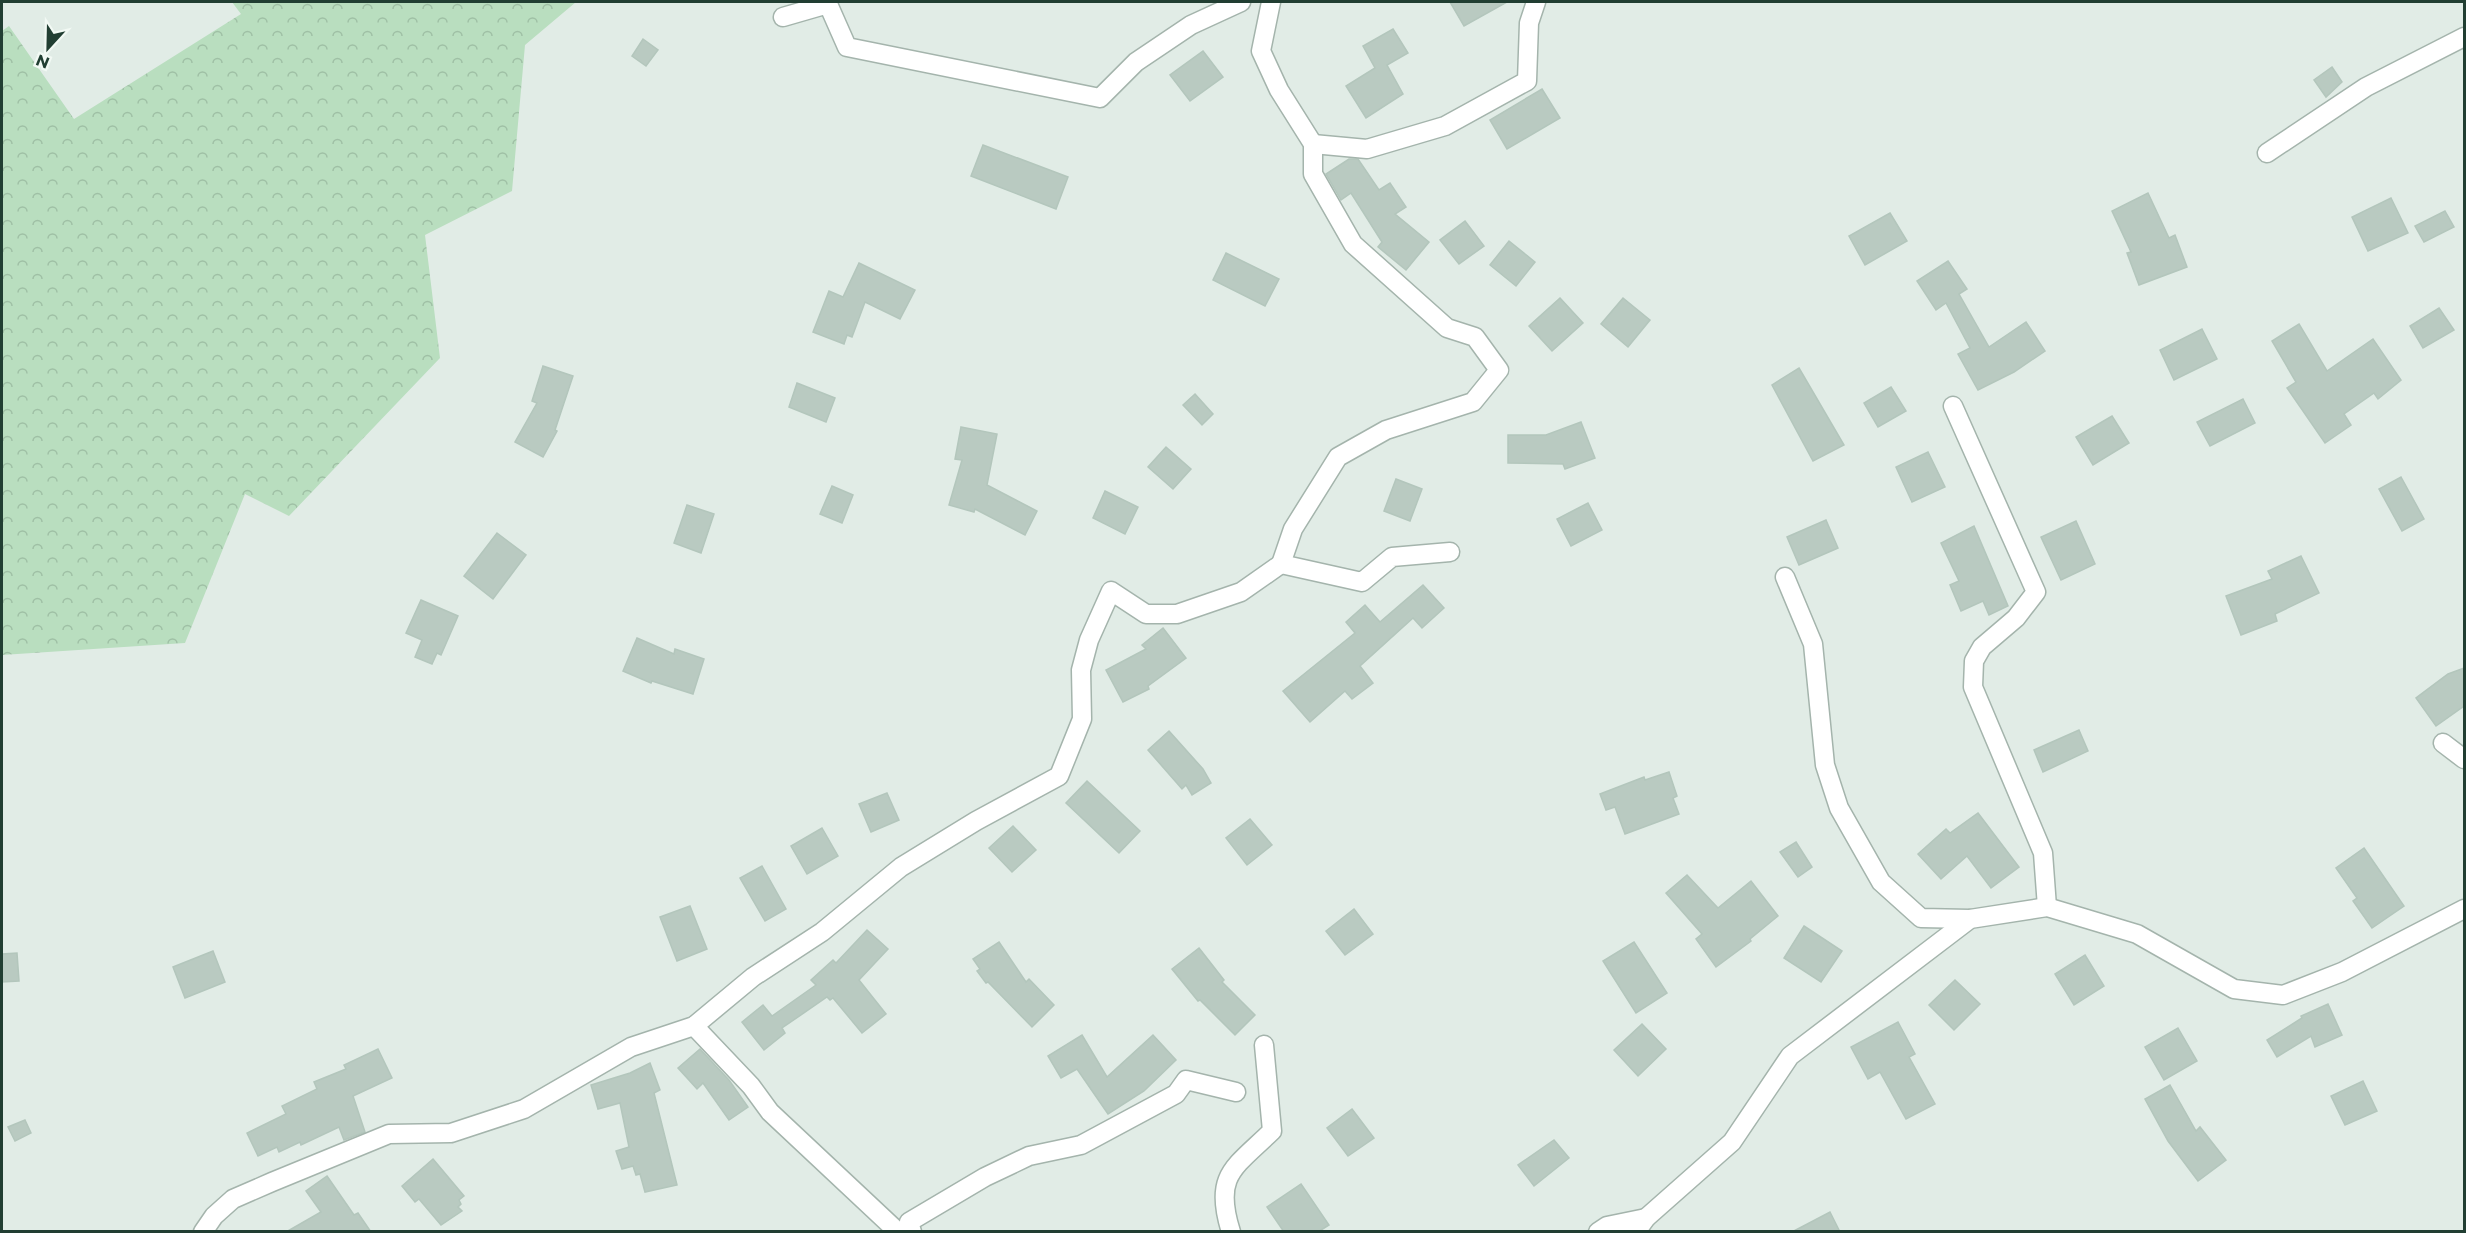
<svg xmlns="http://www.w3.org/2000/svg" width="2466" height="1233" viewBox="0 0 2466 1233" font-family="Montserrat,sans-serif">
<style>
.forest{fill:url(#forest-crowns)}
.building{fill:#b9cac1;stroke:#b3c6bc;stroke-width:1.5}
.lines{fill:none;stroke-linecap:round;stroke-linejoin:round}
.minor-casing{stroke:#a4b4ac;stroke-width:21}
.minor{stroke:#fff;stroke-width:18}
</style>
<defs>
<pattern id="forest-crowns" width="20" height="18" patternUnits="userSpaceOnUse" patternTransform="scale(1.5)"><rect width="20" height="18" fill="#b9debf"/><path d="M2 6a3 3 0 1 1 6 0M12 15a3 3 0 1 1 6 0" fill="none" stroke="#9fc0a5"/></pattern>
</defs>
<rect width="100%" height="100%" fill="#e1ece6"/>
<polygon class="forest" points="232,2 576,2 525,45 512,191 425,235 440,358 289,516 245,494 185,643 2,655 2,31 9,26 74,119 241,14"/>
<g class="building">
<polygon points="1450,2 1507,2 1464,26"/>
<polygon points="1393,29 1408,53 1387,65 1403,94 1366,118 1346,86 1375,68 1363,46"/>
<polygon points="643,39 658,50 646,66 632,56"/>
<polygon points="1203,51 1223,77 1190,101 1170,75"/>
<polygon points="2332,67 2342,82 2326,97 2314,80"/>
<polygon points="1542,89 1560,118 1507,149 1490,120"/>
<polygon points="983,145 1068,177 1056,209 971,176"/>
<polygon points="1349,159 1358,159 1379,190 1390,183 1406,207 1395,214 1429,242 1406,270 1378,247 1382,242 1351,193 1341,200 1326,174"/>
<polygon points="2148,193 2169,238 2175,235 2187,267 2139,285 2127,253 2131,252 2112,211"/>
<polygon points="2391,198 2408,233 2368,251 2352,217"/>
<polygon points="2445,211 2454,227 2424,242 2415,226"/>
<polygon points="1890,213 1907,241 1865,265 1849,236"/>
<polygon points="1465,221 1484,246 1459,264 1440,240"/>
<polygon points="1509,241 1535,262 1516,286 1490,265"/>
<polygon points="1226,253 1279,279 1265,306 1213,280"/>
<polygon points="1948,261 1967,289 1959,294 1989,347 2026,322 2045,351 2014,372 1978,390 1958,354 1970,348 1946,303 1936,310 1917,281"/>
<polygon points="859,263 915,290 900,319 865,302 852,337 847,335 844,344 813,332 829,291 843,297"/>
<polygon points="1560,298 1583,323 1552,351 1529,326"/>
<polygon points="1623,298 1650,320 1628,347 1601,324"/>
<polygon points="2439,308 2454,330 2423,348 2410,326"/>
<polygon points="2299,324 2327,371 2373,339 2401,380 2378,399 2374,393 2344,414 2351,425 2325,443 2287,388 2296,382 2272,341"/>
<polygon points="2202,329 2217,359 2174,380 2160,350"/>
<polygon points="543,366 573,376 555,430 557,431 543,457 515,442 537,403 532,401"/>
<polygon points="1799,368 1844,445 1813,461 1772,385"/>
<polygon points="797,383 835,398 826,422 789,407"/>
<polygon points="1891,387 1906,411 1878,427 1864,403"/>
<polygon points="1195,394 1213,414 1202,425 1183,405"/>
<polygon points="2243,399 2255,423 2210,446 2197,422"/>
<polygon points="2112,416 2129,443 2093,465 2076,437"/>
<polygon points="1581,422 1595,458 1565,469 1563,464 1508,463 1508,435 1546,435"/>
<polygon points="961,427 997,434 987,485 1037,511 1025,535 975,509 974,512 949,505 962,460 955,459"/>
<polygon points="1166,447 1191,469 1173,489 1148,467"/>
<polygon points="1928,452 1945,487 1912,502 1896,467"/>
<polygon points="2401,477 2424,519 2402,531 2379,489"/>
<polygon points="1396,479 1422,489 1410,521 1384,511"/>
<polygon points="832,486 853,495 842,523 820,514"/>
<polygon points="1105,491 1138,507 1125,534 1093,518"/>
<polygon points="1588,503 1602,530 1571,546 1557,519"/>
<polygon points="687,505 714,514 701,553 674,543"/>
<polygon points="1826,520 1838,548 1799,565 1787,537"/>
<polygon points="2076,521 2095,564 2061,580 2041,537"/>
<polygon points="1974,526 2008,606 1989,615 1983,601 1961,611 1950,585 1959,581 1941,543"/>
<polygon points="497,533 526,555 493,599 464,576"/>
<polygon points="2301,556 2319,593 2275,614 2277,621 2241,635 2226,596 2272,579 2268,571"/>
<polygon points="1423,585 1444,608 1422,628 1413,618 1360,666 1373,683 1352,699 1345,691 1310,722 1283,691 1355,633 1346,622 1365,605 1380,622"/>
<polygon points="421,600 458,616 441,655 437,653 432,664 415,657 422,640 406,633"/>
<polygon points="1163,628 1186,658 1148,686 1149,689 1123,702 1106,670 1146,649 1142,645"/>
<polygon points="637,638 674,654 675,649 704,659 693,694 652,681 651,683 623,671"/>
<polygon points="2464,668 2464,706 2436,726 2416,698 2448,674"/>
<polygon points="2079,730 2088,751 2043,772 2034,750"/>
<polygon points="1169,731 1203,769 1211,783 1192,795 1186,785 1182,789 1148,750"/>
<polygon points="1669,772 1677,796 1673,798 1679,814 1625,834 1615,807 1606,810 1600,794 1644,777 1645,780"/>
<polygon points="1087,781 1140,831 1119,853 1066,803"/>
<polygon points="887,793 899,820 871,832 859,804"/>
<polygon points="1978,813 2019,867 1991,888 1967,856 1941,879 1918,854 1946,829 1950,833"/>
<polygon points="1250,819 1272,845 1247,865 1226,838"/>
<polygon points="1013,826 1036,850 1012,872 989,848"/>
<polygon points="822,828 838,856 807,874 791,846"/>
<polygon points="1796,842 1812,867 1798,877 1780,852"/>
<polygon points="2364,848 2404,906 2372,928 2353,901 2357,898 2336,868"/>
<polygon points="762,866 786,909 765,921 740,878"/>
<polygon points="1687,875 1718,908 1751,881 1778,916 1750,939 1751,941 1716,967 1696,939 1702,934 1666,893"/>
<polygon points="690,906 707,949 677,961 660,917"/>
<polygon points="1354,909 1373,934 1345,955 1326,931"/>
<polygon points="1804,926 1842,951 1821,982 1784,958"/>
<polygon points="867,930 888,949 859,980 886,1014 862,1033 833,998 830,1000 827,997 782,1028 785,1033 764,1050 742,1022 763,1005 772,1016 816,985 811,980 833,960 836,963"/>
<polygon points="999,942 1026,982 1029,979 1054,1005 1032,1027 988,982 986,983 977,971 980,969 973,959"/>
<polygon points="1634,942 1667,993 1636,1013 1603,961"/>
<polygon points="1199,948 1224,980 1222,982 1255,1015 1235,1035 1200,1000 1198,1001 1172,969"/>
<polygon points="213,951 225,982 185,998 173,967"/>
<polygon points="17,953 19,981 2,982 2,954"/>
<polygon points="2085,955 2104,986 2074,1005 2055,974"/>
<polygon points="1955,980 1980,1004 1954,1030 1929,1005"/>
<polygon points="2328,1004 2342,1035 2315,1047 2311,1036 2277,1057 2267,1040 2302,1018 2301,1016"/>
<polygon points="1898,1022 1915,1054 1909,1057 1935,1104 1906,1119 1880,1072 1868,1079 1851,1047"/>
<polygon points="1642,1024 1666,1049 1638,1076 1614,1050"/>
<polygon points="2178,1028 2197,1061 2164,1080 2145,1047"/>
<polygon points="1082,1035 1107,1077 1153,1035 1176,1060 1144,1091 1108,1114 1077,1069 1061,1078 1048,1056"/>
<polygon points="378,1049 392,1078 353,1096 365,1132 344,1140 339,1127 301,1145 300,1142 279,1152 277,1147 258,1156 247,1133 286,1114 282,1106 317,1089 314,1082 346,1069 344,1065"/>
<polygon points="700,1049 729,1080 748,1107 729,1120 703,1083 697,1089 678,1068"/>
<polygon points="650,1063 660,1090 654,1093 677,1185 645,1192 640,1174 636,1175 633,1166 622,1169 616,1151 629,1147 620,1103 598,1109 591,1085 630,1073"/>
<polygon points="2363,1081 2377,1111 2345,1125 2331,1096"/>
<polygon points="2170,1085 2196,1131 2200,1127 2226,1160 2198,1181 2168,1141 2145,1099"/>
<polygon points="1352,1109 1374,1138 1348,1156 1327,1128"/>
<polygon points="25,1120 31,1133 15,1141 8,1127"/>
<polygon points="1554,1140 1569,1158 1534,1186 1518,1165"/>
<polygon points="433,1159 464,1196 459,1200 461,1204 458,1207 462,1211 441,1225 419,1199 415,1202 402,1186"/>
<polygon points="327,1176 354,1215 358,1213 371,1232 286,1232 321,1212 306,1191"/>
<polygon points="1301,1184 1329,1225 1318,1232 1284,1232 1267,1207"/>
<polygon points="1830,1212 1840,1232 1792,1232"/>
</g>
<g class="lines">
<defs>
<g id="minor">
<polyline points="1271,2 1261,51 1279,90 1313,144 1313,174 1353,244 1447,328 1475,337 1499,370 1473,402 1386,430 1338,457 1293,529 1281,564 1362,582 1392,557 1450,552"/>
<polyline points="783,17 828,4 847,47 1100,98 1136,62 1191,25 1241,2"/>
<polyline points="1313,144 1367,149 1445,126 1527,81 1529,23 1536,2"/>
<polyline points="2267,153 2366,87 2464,37"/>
<polyline points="1953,406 2036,592 2016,618 1982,647 1974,661 1973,687 2043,853 2047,907"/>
<polyline points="1785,577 1813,644 1825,765 1839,808 1881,882 1921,918 1970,919"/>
<polyline points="2443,743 2464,759"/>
<polyline points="694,1026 751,1086 770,1112 898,1232"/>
<polyline points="203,1232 214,1216 233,1199 272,1182 389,1134 451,1133 524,1109 631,1047 694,1026 753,977 822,932 901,867 976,821 1059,776 1082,719 1081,670 1089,640 1111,591 1146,614 1177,614 1241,592 1281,564"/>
<polyline points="912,1232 909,1222 985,1177 1029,1156 1081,1145 1176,1094 1186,1080 1236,1092"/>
<path d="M1231 1232C1213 1175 1234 1168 1272 1131L1264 1045"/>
<polyline points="1598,1232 1607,1226 1646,1218"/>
<polyline points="1636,1232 1646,1218 1732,1142 1790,1056 1970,919 2047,907 2137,934 2234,989 2283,995 2342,972 2464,909"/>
</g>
</defs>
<use href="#minor" class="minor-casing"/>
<use href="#minor" class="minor"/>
</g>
<rect width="2466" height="1233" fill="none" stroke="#213e32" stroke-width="6"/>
<g transform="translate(48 48) rotate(202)" stroke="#f2f9f4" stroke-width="4.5" paint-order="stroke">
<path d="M0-4.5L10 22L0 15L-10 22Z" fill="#213e32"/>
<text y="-9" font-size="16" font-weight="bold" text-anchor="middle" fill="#213e32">N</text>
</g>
</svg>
